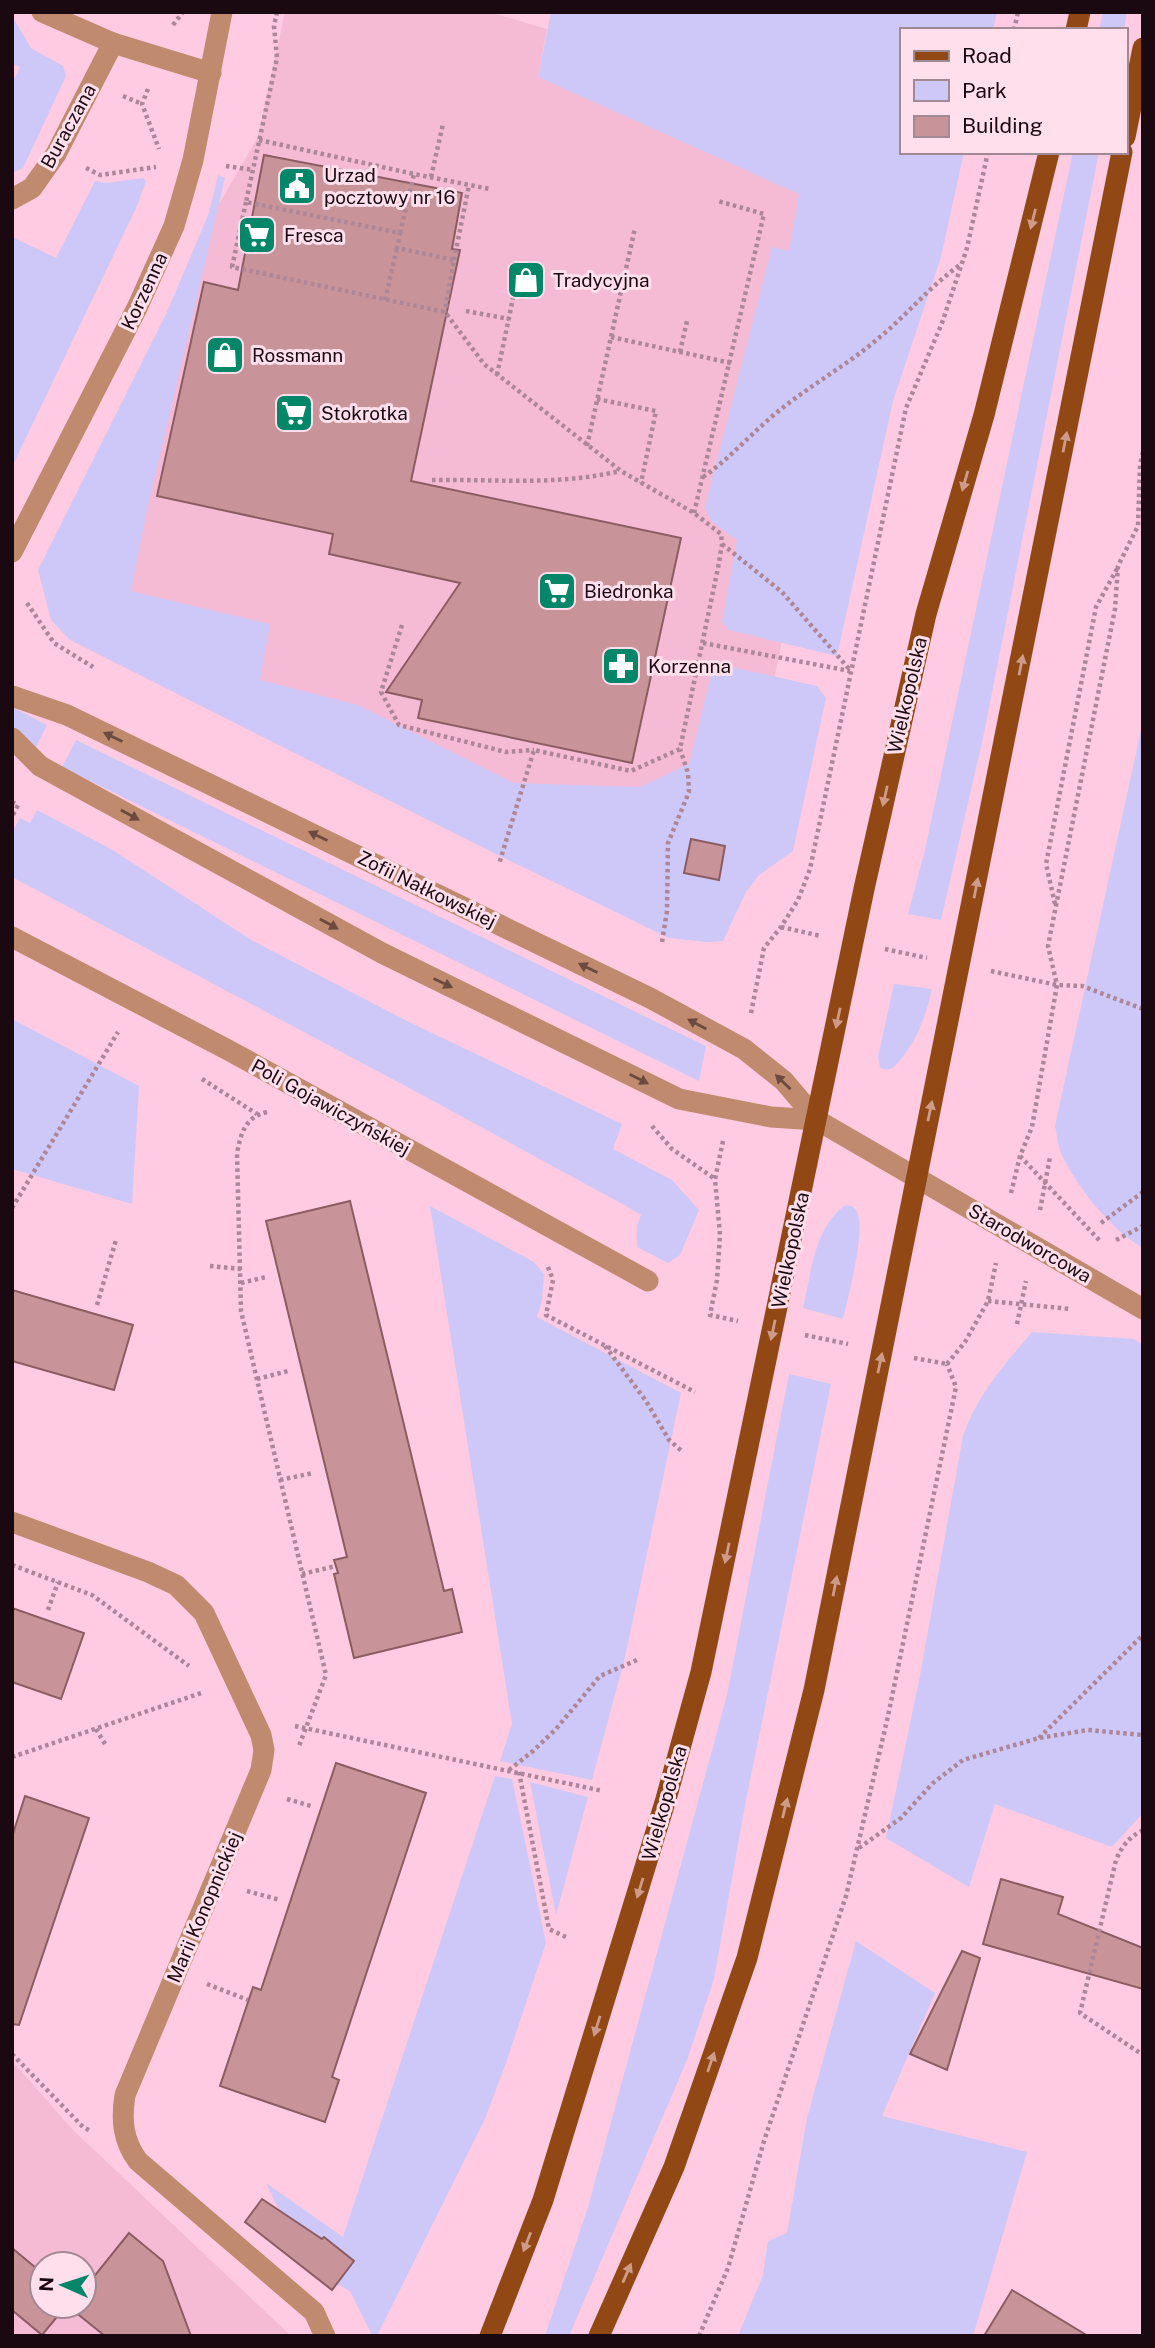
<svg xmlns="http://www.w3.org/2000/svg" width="1155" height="2348" viewBox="0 0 1155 2348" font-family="'Public Sans',sans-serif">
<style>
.built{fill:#f5bbd5;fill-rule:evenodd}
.green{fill:#cdc8f7}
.building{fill:#c8949a;stroke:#8c5c63;stroke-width:2}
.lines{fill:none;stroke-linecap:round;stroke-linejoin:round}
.path{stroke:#ad8698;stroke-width:4.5;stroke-dasharray:3.5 3.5;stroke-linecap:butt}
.minor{stroke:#bf8a6d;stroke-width:21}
.major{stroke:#924815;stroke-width:21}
.oneway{fill:#ce9b8b}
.oneway2{fill:#6c4a3f}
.labels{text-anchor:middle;stroke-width:6;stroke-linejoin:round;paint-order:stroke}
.street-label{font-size:19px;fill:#1a0911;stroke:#ffdfec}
.poi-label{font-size:19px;fill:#1a0911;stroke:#ffdfec;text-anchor:start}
</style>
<rect width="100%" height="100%" fill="#fecbe2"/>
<g class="built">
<polygon points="285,12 489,12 547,29 538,77 871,226 744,819 616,818 70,639 212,216 258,137"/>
<path d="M12 2061 74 2131 291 2336H18L12 2332ZM42 2264H84V2306H42Z"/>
</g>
<g class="green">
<polygon points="551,12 997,12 993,30 901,30 901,152 964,152 941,257 893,401 837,656 729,630 722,622 737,540 711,521 705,507 772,247 789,251 799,194 538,77"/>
<polygon points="1103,12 1127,12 1124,30 1099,30"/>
<polygon points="12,16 31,48 63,66 66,76 23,168 12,173 12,83 20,67 12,63"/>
<polygon points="1073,152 1099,152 983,738 941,920 908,914 925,850"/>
<polygon points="218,175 225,178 147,510 131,591 270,624 260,680 358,705 514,783 640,787 689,764 714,663 817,686 826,698 793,851 759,875 746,892 723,941 707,942 669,938 492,852 70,640 51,620 38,570 167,312 209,213"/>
<polygon points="143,178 146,181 137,206 12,467 12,237 56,258 95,181 107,183"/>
<polygon points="12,707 47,725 35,749 12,734"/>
<path d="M1143 721V1248C1111 1230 1076 1186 1061 1153 1058 1145 1057 1135 1055 1126Z"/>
<polygon points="76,740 706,1046 699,1081 62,767"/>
<polygon points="37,810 111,849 253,941 407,1021 622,1124 613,1149 672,1180 699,1210 680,1255 668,1263 637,1247 637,1226 641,1215 626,1206 413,1090 12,877 12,833 20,818 30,823"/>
<path d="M894 984 932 989C925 1020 915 1045 893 1068L885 1070 880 1067 878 1057Z"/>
<polygon points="12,1019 139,1086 132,1204 12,1169"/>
<polygon points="430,1206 534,1262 544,1274 542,1301 537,1317 681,1393 625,1657 592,1780 500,1761 512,1724"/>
<path d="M844 1206C848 1206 851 1205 854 1208 870 1219 847 1300 843 1319L803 1308C811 1274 814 1229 844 1206Z"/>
<path d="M1032 1332 1134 1339 1143 1345V1813L1112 1847 995 1804 969 1887 886 1838 919 1681 963 1436C977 1395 1004 1365 1032 1332Z"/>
<polygon points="789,1374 831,1384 746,1800 714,1979 687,2060 569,2336 545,2336 588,2207 727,1695"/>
<polygon points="495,1776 512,1779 546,1943 506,2063 485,2119 377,2336 370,2336 371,2333 350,2291 337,2284 354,2260 324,2237 302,2266 306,2228 279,2210 266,2183 343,2237"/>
<polygon points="530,1782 588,1797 556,1915"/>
<polygon points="856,1941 935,1993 882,2116 1027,2152 973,2336 738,2336 763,2275 768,2241 787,2233 807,2118"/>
</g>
<g class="building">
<polygon points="264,155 462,193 452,249 460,250 411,481 681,538 632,763 418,718 422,700 386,692 460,583 329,554 333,534 157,496 204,282 238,290"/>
<polygon points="691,839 725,846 719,880 684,873"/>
<polygon points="350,1201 444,1591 452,1589 462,1632 354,1658 334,1574 338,1573 334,1560 347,1557 266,1221"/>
<polygon points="12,1290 133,1325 114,1390 12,1361"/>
<polygon points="12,1608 84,1633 61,1699 12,1682"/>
<polygon points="336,1763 426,1793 332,2077 339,2080 325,2122 220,2086 253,1987 261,1990"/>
<polygon points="25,1796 89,1818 19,2025 12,2024 12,1837"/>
<polygon points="1001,1879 1063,1897 1058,1914 1143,1948 1143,1989 983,1944"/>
<polygon points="962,1951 980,1958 947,2070 910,2054"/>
<polygon points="262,2199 322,2239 324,2237 354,2261 332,2290 245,2222"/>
<polygon points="129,2233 163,2261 191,2336 105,2336 69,2307 84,2306 84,2289"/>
<polygon points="12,2248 42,2273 42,2306 66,2306 42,2335 12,2310"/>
<polygon points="1012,2290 1088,2336 984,2336"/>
</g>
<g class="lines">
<g class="path">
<polyline points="277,12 274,26 277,58 246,202 400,233 397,248 454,260 445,312"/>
<polyline points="173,25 183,12"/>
<polyline points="1014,30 1018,12"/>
<polyline points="148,89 142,104 159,149"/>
<polyline points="123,96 142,104"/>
<polyline points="259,140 414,174"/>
<polyline points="226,166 253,170"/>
<polyline points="86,168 100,175 156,167"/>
<polyline points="431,177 443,124"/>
<polyline points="246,202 232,267 445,312 484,364 621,471 694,513 721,534 722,544 718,568 680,749 631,771 534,750 499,864"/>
<polyline points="400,233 414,174 490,189"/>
<polyline points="454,260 469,185"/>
<polyline points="385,300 397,248"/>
<polyline points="466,311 509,319"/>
<polyline points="611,337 731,363"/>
<polyline points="680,352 687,321"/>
<polyline points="497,375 513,298"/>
<polyline points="597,399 656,411 641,483"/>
<polyline points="587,446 635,228"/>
<path d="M703 477C731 458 753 431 780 410 812 384 849 364 880 337 908 314 930 286 960 265"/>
<path d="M432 480C496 479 556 486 620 471"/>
<polyline points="694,513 764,214 718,201"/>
<polyline points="722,544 782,592 850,670"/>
<polyline points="27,603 54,643 93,667"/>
<polyline points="402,625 381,692 399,725 506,752 534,750"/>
<polyline points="703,643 850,671"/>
<polyline points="12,802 18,805 12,817"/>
<polyline points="1055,904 1046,864 1096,607 1118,567"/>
<polyline points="781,927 821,936"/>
<polyline points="662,942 667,911 668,843 689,792 688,773 680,749"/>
<polyline points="885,949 927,958"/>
<polyline points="991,971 1057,985 1082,986 1143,1009"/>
<polyline points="751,1013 764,948 781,927 798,900 810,869 906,408 942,323 967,248 988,152"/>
<polyline points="202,1079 257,1114"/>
<path d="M267 1112C245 1117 241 1133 237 1153L241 1311 326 1675 299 1746"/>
<polyline points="652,1126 672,1149 715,1179"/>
<polyline points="723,1141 715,1179 720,1235 717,1280 710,1315 738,1321"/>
<polyline points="1020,1156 1100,1241"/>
<polyline points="1011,1193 1020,1156 1032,1127 1057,985 1048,946 1115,609 1118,566 1138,526 1140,465 1143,452"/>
<polyline points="12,1208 118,1032"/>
<polyline points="1040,1210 1050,1157"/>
<polyline points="1101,1223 1143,1192"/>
<polyline points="1116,1240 1143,1226"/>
<polyline points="210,1266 241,1269"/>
<polyline points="548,1267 553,1280 546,1315 695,1392"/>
<polyline points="241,1283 266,1277"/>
<polyline points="988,1301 1071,1309"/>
<polyline points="97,1305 116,1240"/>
<polyline points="1017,1324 1026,1281"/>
<polyline points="805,1335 848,1344"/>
<polyline points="605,1346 646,1401 669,1440 683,1452"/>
<polyline points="914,1358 947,1364"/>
<polyline points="947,1364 965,1342 988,1301 996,1263"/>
<polyline points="257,1379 288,1371"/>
<polyline points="280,1480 313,1473"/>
<polyline points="12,1565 92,1595 189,1666"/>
<polyline points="302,1574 336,1566"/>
<polyline points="48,1610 58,1582"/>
<polyline points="295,1726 603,1791"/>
<polyline points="96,1729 105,1744"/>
<polyline points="1039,1738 1143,1635"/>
<polyline points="12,1757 204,1692"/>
<polyline points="509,1770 533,1751 556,1729 600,1676 637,1660"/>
<polyline points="519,1772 549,1929 566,1937"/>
<polyline points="287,1799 311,1806"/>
<path d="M1143 1830C1129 1837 1122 1846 1116 1860L1080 2013 1143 2055"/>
<polyline points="859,1848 901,1818 933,1783 963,1760 1039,1738 1088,1730 1143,1735"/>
<polyline points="247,1891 280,1900"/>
<polyline points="207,1984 248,2000"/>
<polyline points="12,2054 83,2127 91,2131"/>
<polyline points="699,2336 728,2268 764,2141 846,1896 888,1716 956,1387 947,1364"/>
</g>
<g class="minor">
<polyline points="42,12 113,43 211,73"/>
<polyline points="12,199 32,188 56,154 113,43"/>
<polyline points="12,552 137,308 174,226 193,160 222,12"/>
<polyline points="12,696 67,715 650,998 744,1049 784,1081 817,1120 1143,1309"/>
<polyline points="12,738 40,766 382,953 679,1099 771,1117 817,1120"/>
<polyline points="12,937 230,1051 648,1281"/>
<path d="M12 1522 148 1572 176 1585 204 1613 261 1735 264 1750 261 1770 125 2095C121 2120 123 2141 138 2161L314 2312 325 2336"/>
</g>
<g class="major">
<polyline points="1076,30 1080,12"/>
<polyline points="1125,137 1143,48"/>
<polyline points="490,2336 543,2200 666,1799 701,1672 864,889 926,614 984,415 1049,152"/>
<polyline points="599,2336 674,2167 747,1958 814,1690 1122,152"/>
</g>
</g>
<defs><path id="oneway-solid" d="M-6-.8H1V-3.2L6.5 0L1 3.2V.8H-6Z" transform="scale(1.75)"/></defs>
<g class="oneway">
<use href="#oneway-solid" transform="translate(1033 219) rotate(104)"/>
<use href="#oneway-solid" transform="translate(1065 442) rotate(-79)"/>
<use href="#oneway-solid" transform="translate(965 481) rotate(106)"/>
<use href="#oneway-solid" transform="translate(1021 665) rotate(-79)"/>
<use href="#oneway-solid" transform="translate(885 796) rotate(103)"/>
<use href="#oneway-solid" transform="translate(976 888) rotate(-79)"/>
<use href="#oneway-solid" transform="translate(838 1018) rotate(102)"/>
<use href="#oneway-solid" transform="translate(930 1111) rotate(-78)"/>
<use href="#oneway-solid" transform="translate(773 1330) rotate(102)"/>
<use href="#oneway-solid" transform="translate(880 1363) rotate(-78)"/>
<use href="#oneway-solid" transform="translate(727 1553) rotate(102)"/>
<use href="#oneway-solid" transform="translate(835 1586) rotate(-79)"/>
<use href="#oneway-solid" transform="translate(785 1808) rotate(-76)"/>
<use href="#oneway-solid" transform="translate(640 1888) rotate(107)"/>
<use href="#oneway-solid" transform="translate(597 2026) rotate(107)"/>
<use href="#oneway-solid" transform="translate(711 2062) rotate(-71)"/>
<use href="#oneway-solid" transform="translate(527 2242) rotate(111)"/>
<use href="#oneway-solid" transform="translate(627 2273) rotate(-66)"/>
</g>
<g class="oneway2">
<use href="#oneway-solid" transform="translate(113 737) rotate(-154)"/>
<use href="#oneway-solid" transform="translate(130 815) rotate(29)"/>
<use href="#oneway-solid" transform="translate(318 836) rotate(-154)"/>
<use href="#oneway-solid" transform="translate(329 924) rotate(29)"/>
<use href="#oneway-solid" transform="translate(588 968) rotate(-154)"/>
<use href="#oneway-solid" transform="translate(443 983) rotate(26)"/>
<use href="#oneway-solid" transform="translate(697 1024) rotate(-152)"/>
<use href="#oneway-solid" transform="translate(639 1079) rotate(27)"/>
<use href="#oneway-solid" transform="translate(783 1082) rotate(-136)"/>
</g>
<defs>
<symbol id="civic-square" viewBox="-11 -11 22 22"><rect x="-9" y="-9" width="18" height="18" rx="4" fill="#048669" stroke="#ffdfec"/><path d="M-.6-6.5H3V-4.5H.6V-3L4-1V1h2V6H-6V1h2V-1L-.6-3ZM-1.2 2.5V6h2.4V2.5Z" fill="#fff"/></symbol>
<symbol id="supermarket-square" viewBox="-11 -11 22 22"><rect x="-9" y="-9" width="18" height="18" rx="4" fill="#048669" stroke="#ffdfec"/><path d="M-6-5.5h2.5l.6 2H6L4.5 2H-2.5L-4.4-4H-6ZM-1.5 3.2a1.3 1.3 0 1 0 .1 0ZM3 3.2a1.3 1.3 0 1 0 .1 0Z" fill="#fff"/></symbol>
<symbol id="shop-square" viewBox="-11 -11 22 22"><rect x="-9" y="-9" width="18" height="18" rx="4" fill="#048669" stroke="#ffdfec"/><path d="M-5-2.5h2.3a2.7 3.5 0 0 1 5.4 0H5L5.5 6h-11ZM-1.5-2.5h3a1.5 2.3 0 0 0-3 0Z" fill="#fff"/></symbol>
<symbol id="pharmacy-square" viewBox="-11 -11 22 22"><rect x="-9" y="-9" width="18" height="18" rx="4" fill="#048669" stroke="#ffdfec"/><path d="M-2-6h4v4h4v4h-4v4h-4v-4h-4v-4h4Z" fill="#fff"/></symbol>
</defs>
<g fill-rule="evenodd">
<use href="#civic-square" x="275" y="164" width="44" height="44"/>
<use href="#supermarket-square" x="235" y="213" width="44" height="44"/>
<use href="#shop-square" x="504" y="258" width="44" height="44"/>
<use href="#shop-square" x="203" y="333" width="44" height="44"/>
<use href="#supermarket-square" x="272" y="391" width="44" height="44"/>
<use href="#supermarket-square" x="535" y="569" width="44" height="44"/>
<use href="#pharmacy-square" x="599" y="644" width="44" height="44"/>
</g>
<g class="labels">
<g class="street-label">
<text transform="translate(68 126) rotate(-61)" y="7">Buraczana</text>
<text transform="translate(144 291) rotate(-65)" y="7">Korzenna</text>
<text transform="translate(907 695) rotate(-77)" y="7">Wielkopolska</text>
<text transform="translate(427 889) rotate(26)" y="7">Zofii Nałkowskiej</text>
<text transform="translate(331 1107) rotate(29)" y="7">Poli Gojawiczyńskiej</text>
<text transform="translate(1030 1243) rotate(30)" y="7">Starodworcowa</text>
<text transform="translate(790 1250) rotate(-78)" y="7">Wielkopolska</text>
<text transform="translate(664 1803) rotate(-74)" y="7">Wielkopolska</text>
<text transform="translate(204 1907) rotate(-67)" y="7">Marii Konopnickiej</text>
</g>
<g class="poi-label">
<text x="324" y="182">Urzad<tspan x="324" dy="22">pocztowy nr 16</tspan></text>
<text x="284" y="242">Fresca</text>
<text x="553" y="287">Tradycyjna</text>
<text x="252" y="362">Rossmann</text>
<text x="321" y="420">Stokrotka</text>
<text x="584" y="598">Biedronka</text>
<text x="648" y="673">Korzenna</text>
</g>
</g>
<rect width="1155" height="2348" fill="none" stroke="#1a0911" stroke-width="28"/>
<rect x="900" y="28" width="228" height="126" fill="#ffdfec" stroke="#a38994" stroke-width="2"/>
<rect x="914" y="51" width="35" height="10" fill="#924815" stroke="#a38994" stroke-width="2"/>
<text x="962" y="63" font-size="21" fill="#1a0911">Road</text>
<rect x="914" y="80" width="35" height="21" fill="#cdc8f7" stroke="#a38994" stroke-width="2"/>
<text x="962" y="98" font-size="21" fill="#1a0911">Park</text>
<rect x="914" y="116" width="35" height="21" fill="#c8949a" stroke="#a38994" stroke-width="2"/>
<text x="962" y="133" font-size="21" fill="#1a0911">Building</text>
<g transform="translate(63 2285) rotate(273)"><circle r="33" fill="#ffdfec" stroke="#a38994" stroke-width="2"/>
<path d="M0-5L12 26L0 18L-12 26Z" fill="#048669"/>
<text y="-10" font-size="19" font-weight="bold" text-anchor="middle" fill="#1a0911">N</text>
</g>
</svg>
